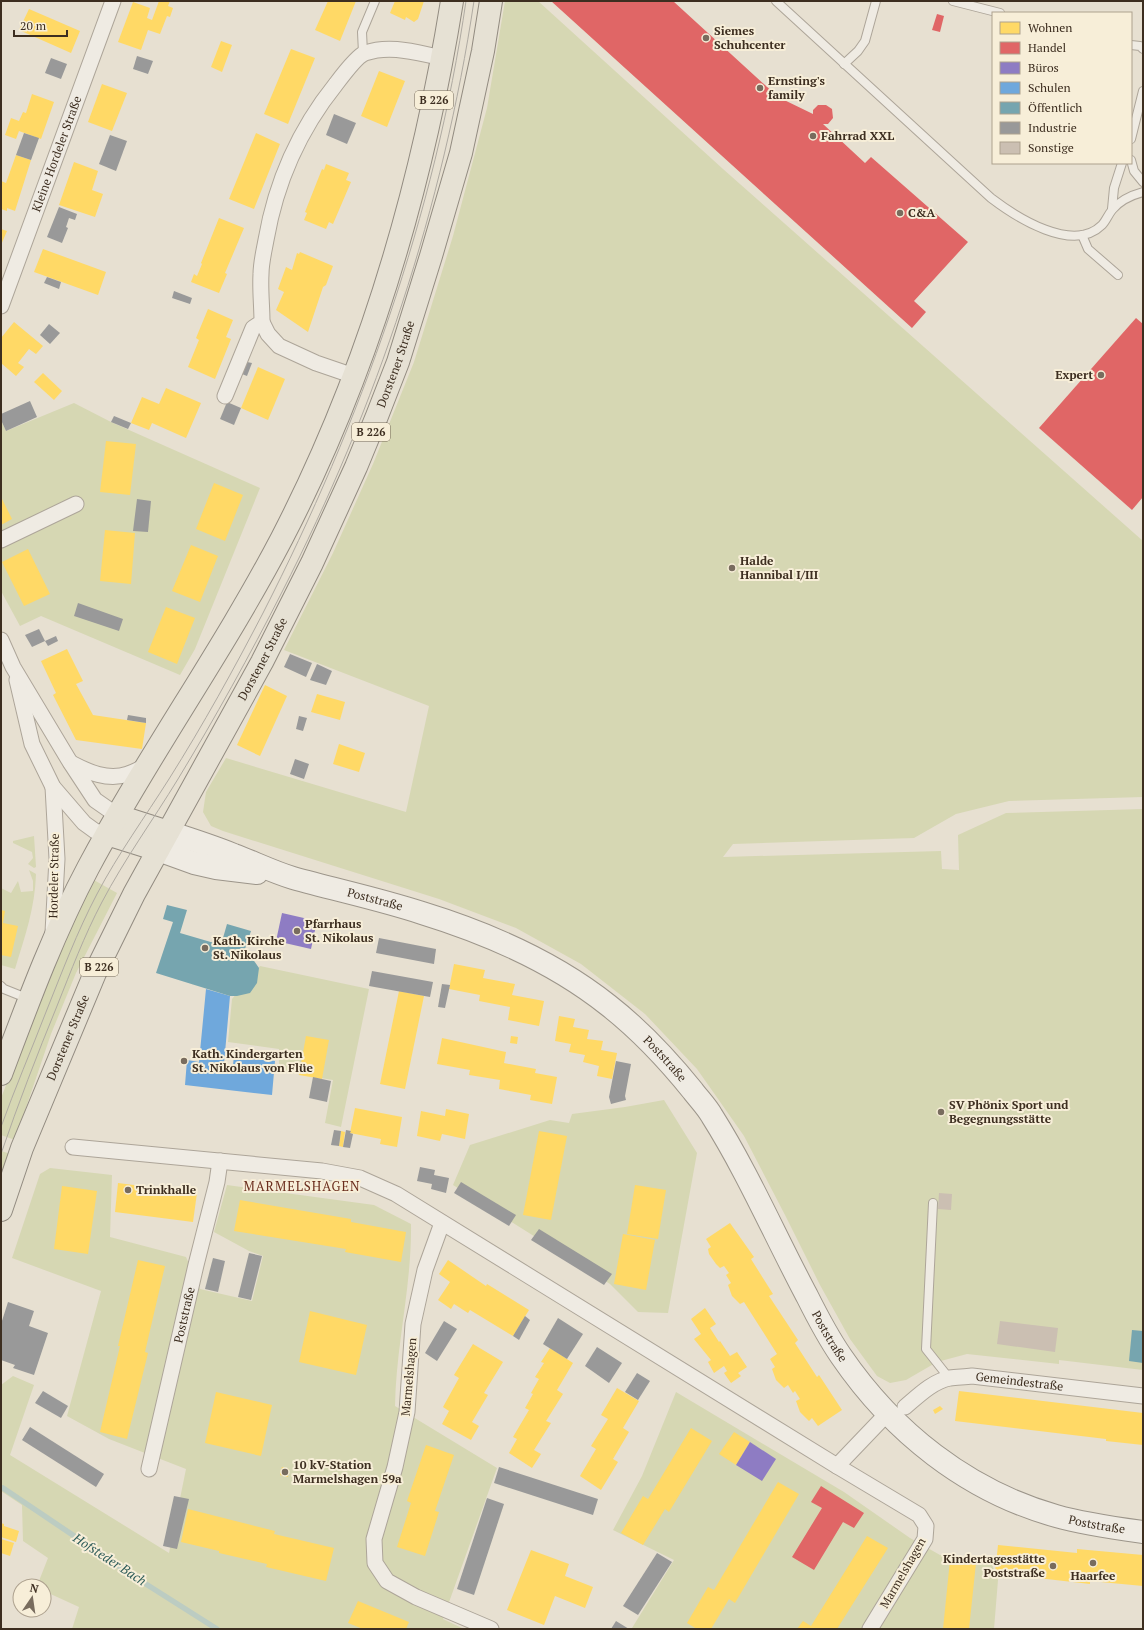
<svg xmlns="http://www.w3.org/2000/svg" width="1144" height="1630" viewBox="0 0 1144 1630" font-family="'PT Serif',serif">
<style>
.green{fill:#d6d7b3}
.homes{fill:#ffd966}
.shops{fill:#e06666}
.offices{fill:#8e7cc3}
.schools{fill:#6fa8dc}
.public{fill:#76a5af}
.industry{fill:#999}
.lines{fill:none;stroke-linecap:round;stroke-linejoin:round}
.stream{stroke:#bcccc2;stroke-width:5.5}
.building{fill:#cbbfb2}
.lane-casing{stroke:#ada599;stroke-width:10}
.street-casing{stroke:#ada599;stroke-width:17}
.secondary-casing{stroke:#9c958a;stroke-width:24}
.primary-casing{stroke:#928b80;stroke-width:24}
.lane{stroke:#efebe3;stroke-width:8}
.street{stroke:#efebe3;stroke-width:15}
.secondary{stroke:#efebe3;stroke-width:22}
.primary{stroke:#e6e1d4;stroke-width:22}
.tram{stroke:#afaaa2;stroke-width:1}
.poi-dot{fill:#786c5e;stroke:#f7eed8;stroke-width:1.5}
.labels{text-anchor:middle;stroke-width:4;stroke-linejoin:round;paint-order:stroke}
.shield{fill:#f7eed8;stroke:#756857;stroke-width:1}
.shield-label{font-size:11px;font-weight:bold;fill:#3d2e20}
.poi-label{font-size:12px;font-weight:bold;fill:#3d2e20;stroke:#f7eed8;text-anchor:start}
.street-label{font-size:12px;fill:#3d2e20;stroke:#f7eed8}
.neighbourhood-label{font-size:13px;letter-spacing:1px;fill:#6b2e1e;stroke:#f7eed8}
.water-label{font-size:13px;font-style:italic;fill:#2f5d5a;stroke:#f7eed8}
</style>
<rect width="100%" height="100%" fill="#e7e0d1"/>
<g class="green">
<polygon points="505,1 538,1 723,169 1143,541 1143,797 1009,801 956,814 914,838 733,844 723,857 941,851 942,869 959,870 958,835 1006,813 1143,809 1143,1370 1059,1360 1059,1364 967,1354 937,1362 906,1380 890,1383 877,1376 850,1339 820,1285 785,1215 744,1136 697,1069 645,1014 581,964 516,928 439,899 223,831 211,826 203,812 206,792 226,758 406,812 429,706 284,650 333,553 373,464 414,362 453,236 487,108"/>
<polygon points="74,403 111,422 260,488 195,649 180,675 41,616 20,626 1,591 1,420 6,431"/>
<polygon points="34,836 36,867 34,868 28,864 33,858 32,852 13,843 13,841"/>
<path d="M29 870 36 874C35 908 25 936 15 969L1 965V888L11 893 18 881 21 892 33 891V881Z"/>
<polygon points="92,879 117,893 76,973 51,1034 15,1140 1,1135 1,1098 61,946"/>
<polygon points="260,966 369,989 341,1127 325,1123 333,1080 279,1071 279,1049 228,1042 232,999"/>
<polygon points="664,1100 697,1153 668,1313 638,1312 610,1284 453,1185 470,1145 550,1120 569,1123 572,1114 625,1107"/>
<polygon points="1,1151 11,1154 1,1183"/>
<path d="M50 1168 112 1175 110 1237 186 1257 200 1289 252 1301 263 1256 249 1251 214 1232 227 1185 374 1205 411 1224C412 1285 396 1345 395 1406L497 1468 443 1619 464 1629H72L79 1607 44 1591V1586H37L48 1558 23 1541 22 1505 1 1491V1385L13 1376 34 1385 10 1455 169 1553 186 1469 109 1439 67 1416 101 1291 12 1258 40 1174Z"/>
<polygon points="676,1392 844,1492 910,1538 940,1555 991,1562 998,1580 994,1629 634,1629 632,1628 674,1560 613,1530 642,1476"/>
</g>
<g class="homes">
<polygon points="159,1 170,1 168,6 173,8 170,17 167,16 160,34 148,30 141,50 118,42 133,2 150,8 147,18 152,20"/>
<polygon points="328,1 356,1 340,41 315,30"/>
<polygon points="395,1 424,1 418,19 414,22 406,17 405,20 390,13"/>
<polygon points="29,9 80,31 71,53 19,30"/>
<polygon points="221,41 232,45 222,72 211,67"/>
<polygon points="291,49 315,58 288,124 264,114"/>
<polygon points="379,71 405,81 387,127 361,116"/>
<polygon points="102,84 127,93 112,131 88,122"/>
<polygon points="32,94 54,102 41,139 19,131 16,139 5,135 11,118 19,121 23,112 26,113"/>
<polygon points="256,133 280,144 254,209 229,199"/>
<polygon points="16,155 31,160 15,211 7,208 7,211 1,209 1,181 6,183"/>
<polygon points="74,162 98,171 92,190 103,194 95,217 59,205"/>
<polygon points="326,164 349,173 346,180 351,182 333,224 329,222 326,229 304,220 307,213 305,212 322,169 324,170"/>
<polygon points="219,218 244,228 225,273 227,274 219,293 191,282 194,274 197,276 202,264 201,263"/>
<polygon points="1,229 7,231 1,245"/>
<polygon points="43,249 106,272 98,295 34,272"/>
<polygon points="300,252 333,266 326,285 323,287 308,332 276,310 284,292 278,289 286,267 292,270 297,253 299,254"/>
<polygon points="208,309 233,320 226,337 231,339 215,379 188,367 199,340 196,338"/>
<polygon points="14,322 43,346 36,354 29,349 18,363 24,367 16,376 1,363 1,338"/>
<polygon points="258,367 285,379 268,420 241,408"/>
<polygon points="43,373 62,391 54,400 34,382"/>
<polygon points="166,388 201,403 186,438 152,423 149,430 131,423 142,397 159,404"/>
<polygon points="106,441 136,444 130,495 100,492"/>
<polygon points="214,483 243,495 225,541 196,529"/>
<polygon points="1,497 12,519 1,525"/>
<polygon points="105,530 135,533 131,584 100,581"/>
<polygon points="191,545 218,556 200,602 172,591"/>
<polygon points="28,549 50,594 24,606 2,562"/>
<polygon points="166,607 195,618 177,664 148,652"/>
<polygon points="67,649 83,681 76,684 93,715 146,723 142,749 76,740 53,695 56,693 41,661"/>
<polygon points="265,685 287,696 260,756 237,745"/>
<polygon points="317,694 345,702 340,720 311,712"/>
<polygon points="339,744 365,753 359,772 333,764"/>
<polygon points="1,910 5,911 3,923 18,926 11,957 1,955"/>
<polygon points="454,964 485,970 483,978 515,984 512,995 544,1001 539,1026 508,1020 510,1007 479,1001 480,995 449,989"/>
<polygon points="399,991 424,996 405,1089 380,1084"/>
<polygon points="559,1016 575,1019 573,1027 589,1030 587,1039 603,1041 601,1050 617,1053 612,1079 597,1076 599,1066 583,1062 585,1055 569,1052 571,1044 555,1041"/>
<polygon points="306,1036 329,1040 322,1079 299,1075"/>
<polygon points="511,1036 518,1037 517,1044 510,1043"/>
<polygon points="442,1038 506,1052 504,1063 536,1069 535,1073 557,1077 552,1104 530,1100 531,1095 499,1089 500,1080 469,1075 470,1070 437,1064"/>
<polygon points="355,1108 402,1117 397,1147 380,1144 381,1139 350,1133"/>
<polygon points="446,1109 469,1114 465,1139 442,1134 440,1141 417,1136 421,1111 445,1116"/>
<polygon points="341,1131 345,1132 343,1147 339,1146"/>
<polygon points="539,1131 567,1136 551,1220 523,1215"/>
<polygon points="118,1183 197,1193 193,1222 115,1212"/>
<polygon points="635,1185 666,1190 658,1239 627,1234"/>
<polygon points="62,1186 97,1191 88,1254 54,1249"/>
<polygon points="240,1200 351,1219 351,1222 406,1232 401,1262 345,1252 346,1249 234,1231"/>
<polygon points="730,1223 754,1257 751,1259 773,1294 769,1296 798,1340 795,1343 817,1377 819,1375 842,1410 818,1426 812,1418 809,1421 800,1412 796,1401 800,1399 795,1391 793,1393 788,1385 784,1388 776,1380 772,1369 775,1367 770,1359 777,1354 744,1302 740,1304 732,1296 728,1285 731,1283 726,1275 729,1273 724,1266 720,1268 716,1264 709,1254 708,1249 711,1247 706,1239"/>
<polygon points="623,1234 655,1240 646,1290 614,1284"/>
<polygon points="138,1260 165,1266 145,1352 148,1353 127,1439 100,1432 120,1346 118,1346"/>
<polygon points="448,1260 486,1286 487,1284 529,1310 513,1336 470,1310 468,1313 454,1304 451,1309 438,1300 450,1282 439,1274"/>
<polygon points="705,1308 716,1324 710,1328 719,1342 720,1341 730,1356 737,1352 747,1367 738,1373 741,1376 731,1383 724,1373 727,1371 724,1366 714,1373 708,1362 711,1360 694,1339 701,1334 691,1319"/>
<polygon points="310,1311 367,1325 356,1375 299,1362"/>
<polygon points="473,1344 503,1362 484,1393 488,1395 472,1422 479,1426 471,1440 442,1424 449,1411 443,1407 459,1378 454,1375"/>
<polygon points="550,1348 573,1363 557,1390 563,1394 546,1421 551,1423 534,1450 541,1454 532,1468 509,1453 517,1439 513,1437 529,1410 525,1408 533,1394 531,1393 539,1379 535,1377 544,1363 541,1362"/>
<polygon points="617,1388 639,1401 623,1428 629,1432 613,1459 618,1462 601,1490 580,1476 596,1449 591,1446 608,1419 601,1415"/>
<polygon points="959,1391 1143,1413 1143,1445 1106,1441 1106,1439 955,1421"/>
<polygon points="216,1392 272,1405 261,1456 205,1443"/>
<polygon points="940,1406 943,1409 935,1414 933,1410"/>
<polygon points="691,1428 712,1441 669,1512 665,1509 643,1545 621,1533 643,1496 648,1499"/>
<polygon points="734,1432 750,1442 736,1465 719,1454"/>
<polygon points="426,1445 454,1455 435,1511 439,1512 425,1556 397,1547 411,1503 407,1501"/>
<polygon points="282,1467 289,1469 288,1477 280,1475"/>
<polygon points="778,1482 799,1494 735,1603 729,1599 711,1629 697,1629 687,1623 708,1587 714,1590"/>
<polygon points="188,1509 275,1531 274,1534 334,1548 326,1581 266,1567 267,1564 219,1553 219,1551 181,1542"/>
<polygon points="1,1523 4,1524 4,1526 19,1531 16,1542 1,1537"/>
<polygon points="867,1536 888,1548 837,1629 797,1629 803,1621 811,1626"/>
<polygon points="1,1539 14,1543 10,1556 1,1553"/>
<polygon points="998,1545 1077,1553 1077,1549 1143,1555 1143,1586 1090,1581 1090,1584 995,1573"/>
<polygon points="531,1550 569,1564 565,1576 593,1587 585,1608 555,1596 544,1625 507,1610"/>
<polygon points="950,1560 976,1563 969,1629 943,1629"/>
<polygon points="358,1601 409,1622 406,1629 363,1629 348,1623"/>
</g>
<g class="shops">
<polygon points="551,1 673,1 778,97 813,114 813,110 818,105 826,105 832,109 833,118 828,124 823,124 865,163 871,157 968,242 914,301 926,312 912,328"/>
<polygon points="937,14 944,16 940,32 932,30"/>
<polygon points="1136,318 1143,324 1143,497 1132,510 1039,428"/>
<polygon points="821,1486 864,1513 854,1528 843,1522 814,1570 792,1557 822,1508 811,1502"/>
</g>
<g class="offices">
<polygon points="282,913 317,921 311,949 276,941"/>
<polygon points="750,1442 776,1459 762,1481 736,1465"/>
</g>
<polygon class="schools" points="206,989 230,996 224,1064 233,1065 234,1055 275,1061 272,1095 185,1085 187,1060 199,1062"/>
<g class="public">
<polygon points="167,905 187,910 180,933 221,945 227,924 251,931 244,952 250,955 259,968 257,983 250,993 237,996 230,996 156,973 173,922 163,919"/>
<polygon points="1132,1330 1143,1331 1143,1363 1129,1361"/>
</g>
<g class="industry">
<polygon points="137,56 153,61 148,74 133,69"/>
<polygon points="51,58 67,64 61,79 45,73"/>
<polygon points="334,114 356,123 347,144 326,135"/>
<polygon points="24,133 39,138 31,160 16,155"/>
<polygon points="110,135 127,141 116,171 99,164"/>
<polygon points="59,207 77,214 75,220 69,218 66,227 68,228 62,243 47,237"/>
<polygon points="47,277 61,282 59,289 44,283"/>
<polygon points="174,291 192,298 190,304 172,298"/>
<polygon points="49,324 60,333 50,344 40,335"/>
<polygon points="247,362 252,363 247,376 242,374"/>
<polygon points="30,401 37,417 6,431 1,420 1,414"/>
<polygon points="227,402 241,408 234,425 220,419"/>
<polygon points="114,416 131,423 128,429 111,422"/>
<polygon points="137,499 151,501 148,532 133,531"/>
<polygon points="78,603 123,619 119,631 74,616"/>
<polygon points="39,629 45,641 32,647 25,635"/>
<polygon points="56,636 58,641 48,646 45,641"/>
<polygon points="290,654 312,663 306,677 284,667"/>
<polygon points="317,664 332,671 326,685 310,680"/>
<polygon points="128,715 146,718 146,723 127,720"/>
<polygon points="299,716 307,718 303,731 296,729"/>
<polygon points="295,759 309,764 304,779 290,774"/>
<polygon points="379,938 436,949 434,964 376,953"/>
<polygon points="372,971 433,982 430,997 369,986"/>
<polygon points="442,984 450,985 445,1008 438,1007"/>
<polygon points="616,1061 631,1064 625,1096 626,1100 611,1104 609,1097"/>
<polygon points="313,1077 331,1081 327,1102 309,1098"/>
<polygon points="334,1130 341,1131 339,1146 331,1145"/>
<polygon points="346,1130 351,1131 350,1133 353,1134 350,1148 343,1147"/>
<polygon points="420,1167 435,1170 434,1175 449,1178 446,1193 431,1189 432,1184 417,1181"/>
<polygon points="461,1182 516,1215 509,1226 454,1193"/>
<polygon points="539,1229 612,1274 604,1285 531,1240"/>
<polygon points="249,1253 262,1256 251,1300 238,1297"/>
<polygon points="213,1258 225,1261 218,1292 205,1289"/>
<polygon points="8,1302 34,1311 29,1326 48,1333 34,1375 13,1368 15,1365 1,1360 1,1324"/>
<polygon points="525,1316 530,1320 519,1340 513,1336"/>
<polygon points="558,1318 583,1334 567,1359 543,1344"/>
<polygon points="444,1321 457,1329 437,1361 425,1353"/>
<polygon points="597,1347 622,1363 609,1383 585,1366"/>
<polygon points="637,1373 650,1381 638,1400 625,1392"/>
<polygon points="43,1391 68,1406 61,1418 35,1403"/>
<polygon points="30,1427 104,1474 96,1487 22,1440"/>
<polygon points="499,1467 598,1499 593,1515 494,1483"/>
<polygon points="174,1496 189,1499 177,1549 163,1546"/>
<polygon points="487,1498 504,1504 474,1595 457,1589"/>
<polygon points="657,1553 672,1562 638,1615 623,1606"/>
<polygon points="616,1621 629,1629 611,1629"/>
</g>
<g class="lines">
<polyline class="stream" points="3,1488 138,1579 217,1629"/>
</g>
<g class="building">
<polygon points="939,1193 952,1194 951,1210 938,1209"/>
<polygon points="1000,1321 1058,1328 1055,1352 997,1344"/>
</g>
<g class="lines">
<defs>
<g id="lane">
<path d="M776 1 991 198C1016 217 1073 254 1102 225 1106 221 1108 215 1112 210 1120 200 1132 195 1143 192"/>
<polyline points="953,1 1000,13"/>
<polyline points="1131,45 1140,46 1143,49"/>
<polyline points="363,53 362,32 375,1"/>
<polyline points="844,64 858,51 865,41 876,1"/>
<polyline points="1131,139 1143,91"/>
<polyline points="1131,160 1134,171 1143,182"/>
<polyline points="1112,209 1114,188 1122,163"/>
<polyline points="1082,235 1088,249 1118,275"/>
<polyline points="1,986 4,989 29,999"/>
<polyline points="933,1203 926,1349 949,1378"/>
</g>
<g id="street">
<path id="s1" d="M1 306 113 1"/>
<polyline points="262,322 268,334 279,346 316,363 354,376"/>
<path d="M225 396 253 328 262 322C262 306 260 290 261 274 261 263 264 251 266 240 276 182 299 130 336 84 342 76 357 56 365 53 391 44 417 53 443 58"/>
<polyline points="1,540 76,504"/>
<polyline points="1,640 13,667 70,762 95,800 118,816"/>
<polyline points="17,680 32,744 53,787 84,823 95,831 107,834"/>
<path d="M71 763C88 772 108 781 128 774 135 772 141 768 148 764"/>
<polyline points="53,787 57,859 53,932"/>
<polyline points="73,1147 322,1171 360,1178 396,1194 837,1466 881,1420 888,1415"/>
<polyline points="442,1223 425,1270 413,1324 407,1412 395,1467 374,1539 375,1563 387,1581 416,1597 491,1629"/>
<path id="s2" d="M905 1407C918 1396 933 1381 950 1378 957 1377 965 1377 972 1376L1143 1396"/>
<polyline points="837,1466 919,1515 926,1526 925,1539 870,1629"/>
<path id="s3" d="M149 1469 196 1265 217 1182 220 1161"/>
</g>
<g id="secondary">
<path id="s4" d="M168 832C190 839 212 846 234 855 253 862 273 872 293 878 336 890 379 899 422 913 487 933 554 962 608 1005 640 1030 668 1060 693 1091 699 1099 707 1107 712 1116 748 1173 775 1236 807 1296 817 1316 828 1337 841 1356 893 1432 967 1491 1056 1516 1084 1524 1114 1528 1143 1532"/>
<polyline points="158,850 194,863 216,868 257,873"/>
</g>
<g id="primary">
<polyline points="118,816 168,832"/>
<polyline points="107,834 158,850"/>
<path d="M1 1074C27 1005 53 934 88 868 148 755 223 651 282 538 369 370 422 187 452 1"/>
<path id="s5" d="M1 1210 22 1148 95 973 134 894 262 662 312 563 356 467 377 416 398 362 431 256 461 153 483 51 491 1"/>
</g>
</defs>
<use href="#lane" class="lane-casing"/>
<use href="#street" class="street-casing"/>
<use href="#secondary" class="secondary-casing"/>
<use href="#primary" class="primary-casing"/>
<use href="#lane" class="lane"/>
<use href="#street" class="street"/>
<use href="#secondary" class="secondary"/>
<use href="#primary" class="primary"/>
<g class="tram">
<path d="M1 1127C15 1088 31 1051 46 1012 62 972 77 932 97 894 118 854 145 817 169 779 203 725 234 669 263 613 361 421 435 215 466 1"/>
<path d="M1 1154C18 1104 37 1055 57 1006 71 971 84 936 102 902 124 860 153 820 178 779 215 718 250 655 282 592 377 406 443 207 474 1"/>
</g>
</g>
<g class="poi-dot">
<circle cx="706" cy="38" r="4"/>
<circle cx="760" cy="88" r="4"/>
<circle cx="813" cy="136" r="4"/>
<circle cx="900" cy="213" r="4"/>
<circle cx="1101" cy="375" r="4"/>
<circle cx="732" cy="568" r="4"/>
<circle cx="297" cy="931" r="4"/>
<circle cx="205" cy="948" r="4"/>
<circle cx="184" cy="1061" r="4"/>
<circle cx="941" cy="1112" r="4"/>
<circle cx="128" cy="1190" r="4"/>
<circle cx="285" cy="1472" r="4"/>
<circle cx="1093" cy="1563" r="4"/>
<circle cx="1053" cy="1566" r="4"/>
</g>
<g class="labels">
<g class="shield">
<rect x="415" y="91" width="38" height="18" rx="3"/>
<rect x="352" y="423" width="38" height="18" rx="3"/>
<rect x="80" y="958" width="38" height="18" rx="3"/>
</g>
<g class="shield-label">
<text x="434" y="104">B 226</text>
<text x="371" y="436">B 226</text>
<text x="99" y="971">B 226</text>
</g>
<g class="poi-label">
<text x="714" y="35">Siemes<tspan x="714" dy="14">Schuhcenter</tspan></text>
<text x="768" y="85">Ernsting's<tspan x="768" dy="14">family</tspan></text>
<text x="821" y="140">Fahrrad XXL</text>
<text x="908" y="217">C&amp;A</text>
<text x="1093" y="379" text-anchor="end">Expert</text>
<text x="740" y="565">Halde<tspan x="740" dy="14">Hannibal I/III</tspan></text>
<text x="305" y="928">Pfarrhaus<tspan x="305" dy="14">St. Nikolaus</tspan></text>
<text x="213" y="945">Kath. Kirche<tspan x="213" dy="14">St. Nikolaus</tspan></text>
<text x="192" y="1058">Kath. Kindergarten<tspan x="192" dy="14">St. Nikolaus von Flüe</tspan></text>
<text x="949" y="1109">SV Phönix Sport und<tspan x="949" dy="14">Begegnungsstätte</tspan></text>
<text x="136" y="1194">Trinkhalle</text>
<text x="293" y="1469">10 kV-Station<tspan x="293" dy="14">Marmelshagen 59a</tspan></text>
<text x="1045" y="1563" text-anchor="end">Kindertagesstätte<tspan x="1045" dy="14">Poststraße</tspan></text>
<text x="1093" y="1580" text-anchor="middle">Haarfee</text>
</g>
<g class="street-label">
<text dy="4" stroke="none"><textPath href="#s1" startOffset="162">Kleine Hordeler Straße</textPath></text>
<text dy="4" stroke="none"><textPath href="#s5" startOffset="935">Dorstener Straße</textPath></text>
<text dy="4" stroke="none"><textPath href="#s5" startOffset="611">Dorstener Straße</textPath></text>
<text transform="translate(54 876) rotate(-89)" y="4">Hordeler Straße</text>
<text dy="4" stroke="none"><textPath href="#s4" startOffset="218">Poststraße</textPath></text>
<text dy="4" stroke="none"><textPath href="#s5" startOffset="185">Dorstener Straße</textPath></text>
<text dy="4" stroke="none"><textPath href="#s4" startOffset="554">Poststraße</textPath></text>
<text dy="4" stroke="none"><textPath href="#s3" startOffset="158">Poststraße</textPath></text>
<text dy="4" stroke="none"><textPath href="#s4" startOffset="878">Poststraße</textPath></text>
<text transform="translate(409 1377) rotate(-85)" y="4">Marmelshagen</text>
<text dy="4" stroke="none"><textPath href="#s2" startOffset="124">Gemeindestraße</textPath></text>
<text dy="4" stroke="none"><textPath href="#s4" startOffset="1216">Poststraße</textPath></text>
<text transform="translate(903 1573) rotate(-60)" y="4">Marmelshagen</text>
</g>
<g class="neighbourhood-label">
<text x="302" y="1191">MARMELSHAGEN</text>
</g>
<g class="water-label">
<text transform="translate(110 1559) rotate(33)" y="5">Hofsteder Bach</text>
</g>
</g>
<rect width="1144" height="1630" fill="none" stroke="#3d2e20" stroke-width="4"/>
<rect x="992" y="12" width="140" height="152" fill="#f7eed8" stroke="#ada18e"/>
<rect x="1000" y="22" width="20" height="12" fill="#ffd966" stroke="#ada18e"/>
<text x="1028" y="32" font-size="12" fill="#3d2e20">Wohnen</text>
<rect x="1000" y="42" width="20" height="12" fill="#e06666" stroke="#ada18e"/>
<text x="1028" y="52" font-size="12" fill="#3d2e20">Handel</text>
<rect x="1000" y="62" width="20" height="12" fill="#8e7cc3" stroke="#ada18e"/>
<text x="1028" y="72" font-size="12" fill="#3d2e20">Büros</text>
<rect x="1000" y="82" width="20" height="12" fill="#6fa8dc" stroke="#ada18e"/>
<text x="1028" y="92" font-size="12" fill="#3d2e20">Schulen</text>
<rect x="1000" y="102" width="20" height="12" fill="#76a5af" stroke="#ada18e"/>
<text x="1028" y="112" font-size="12" fill="#3d2e20">Öffentlich</text>
<rect x="1000" y="122" width="20" height="12" fill="#999999" stroke="#ada18e"/>
<text x="1028" y="132" font-size="12" fill="#3d2e20">Industrie</text>
<rect x="1000" y="142" width="20" height="12" fill="#cbbfb2" stroke="#ada18e"/>
<text x="1028" y="152" font-size="12" fill="#3d2e20">Sonstige</text>
<g transform="translate(32 1598) rotate(13)"><circle r="19" fill="#f7eed8" stroke="#ada18e"/>
<path d="M0-3L7 15L0 10L-7 15Z" fill="#786c5e"/>
<text y="-6" font-size="11" font-weight="bold" text-anchor="middle" fill="#3d2e20">N</text>
</g>
<path d="M14 30v6h53v-6" fill="none" stroke="#3d2e20" stroke-width="2"/>
<text x="20" y="30" font-size="12" fill="#3d2e20" stroke="#f7eed8" stroke-width="3" paint-order="stroke">20 m</text>
</svg>
